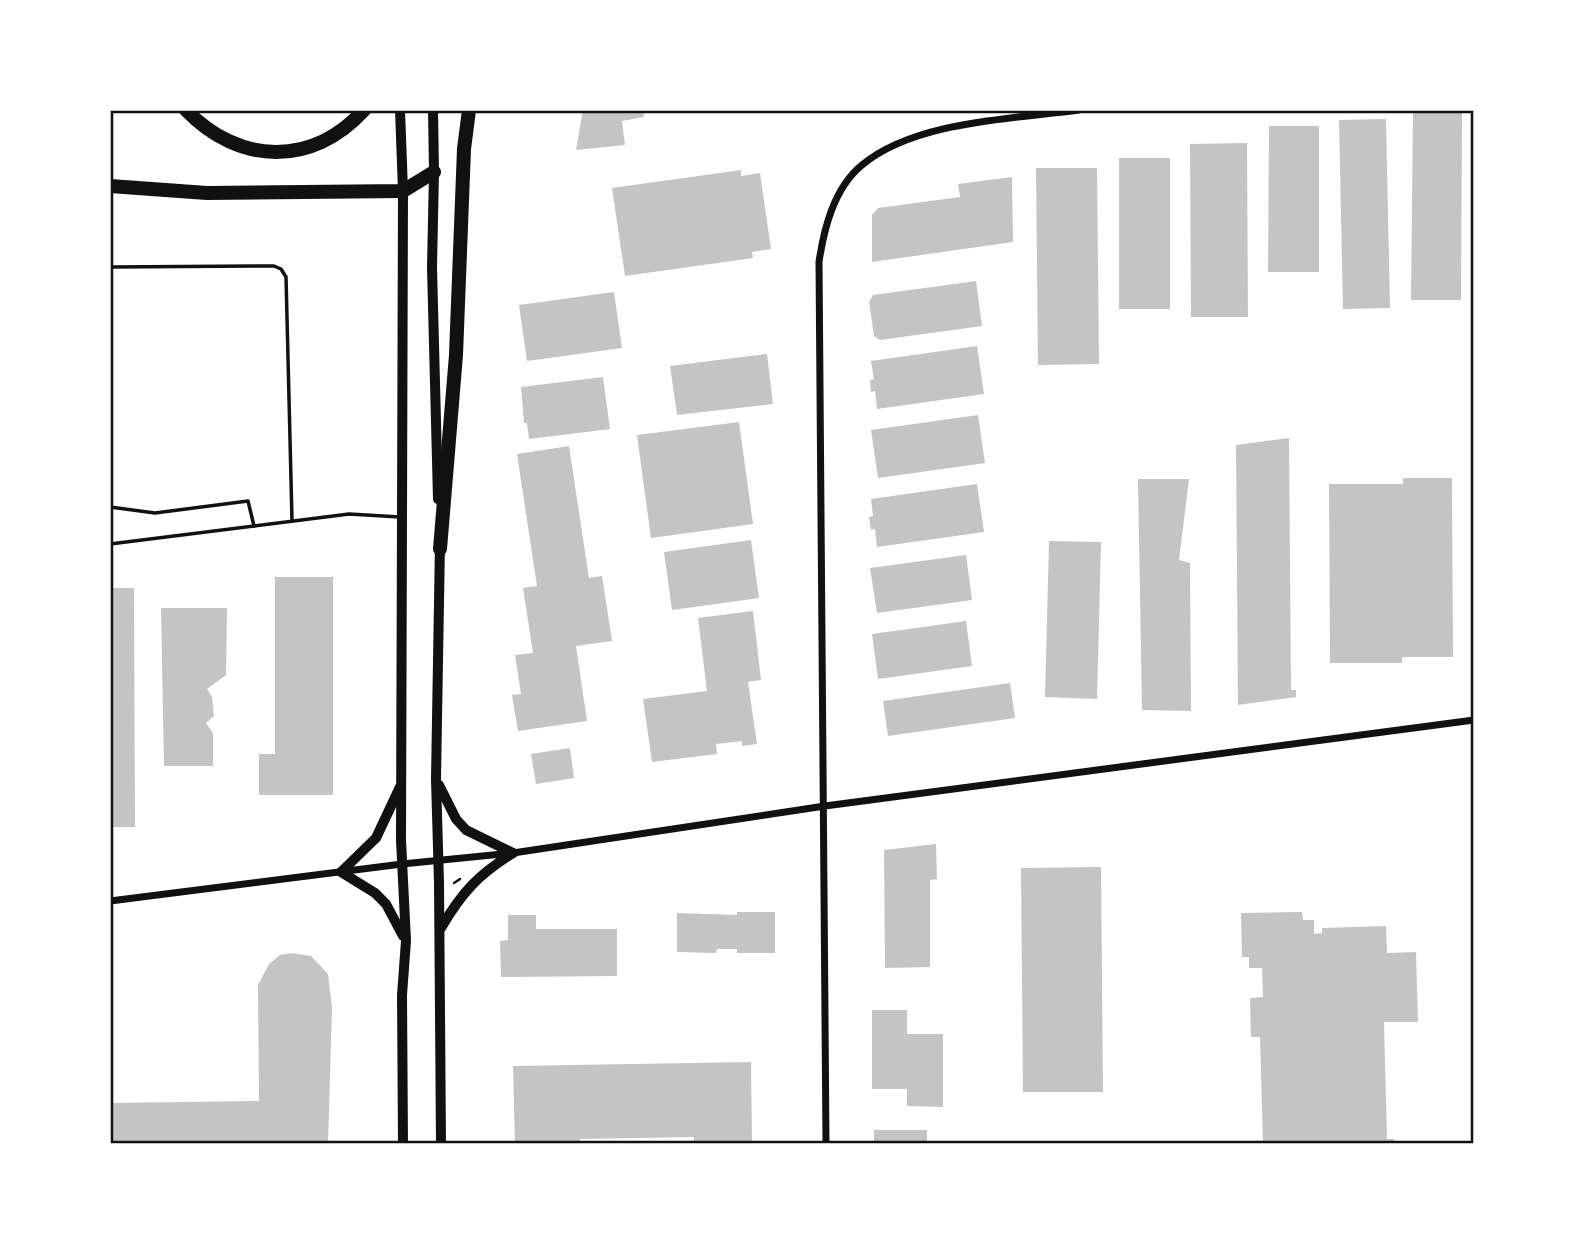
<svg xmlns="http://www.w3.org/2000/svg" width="1584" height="1254" viewBox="0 0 1584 1254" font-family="Commissioner,sans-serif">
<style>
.building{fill:#c4c4c4}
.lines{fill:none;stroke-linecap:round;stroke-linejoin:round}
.path{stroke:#111;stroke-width:2.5}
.service{stroke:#111;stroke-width:3.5}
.minor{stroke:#111;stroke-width:7}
.secondary{stroke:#111;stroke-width:10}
.motorway{stroke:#111;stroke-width:14}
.neatline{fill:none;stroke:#111;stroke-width:2.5}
</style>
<rect width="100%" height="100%" fill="#fff"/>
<g class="building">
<polygon points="583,110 643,110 644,117 622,121 625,145 576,150"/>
<polygon points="1413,110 1462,110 1461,300 1411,300"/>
<polygon points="1386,119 1390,308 1343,309 1339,120"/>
<polygon points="1269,126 1319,126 1319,272 1268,272"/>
<polygon points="1247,143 1248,317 1191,317 1190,144"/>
<rect x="1119" y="158" width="51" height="151"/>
<polygon points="1036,168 1097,168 1099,364 1038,365"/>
<polygon points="741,170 741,176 760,173 771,249 752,252 753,258 625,276 612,188"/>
<polygon points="1012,177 1013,242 872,262 872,215 878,208 960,197 958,184"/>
<polygon points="976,281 982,326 880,340 874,336 869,302 873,295"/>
<polygon points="614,292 622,348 527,361 519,305"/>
<polygon points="977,346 984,394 877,409 875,391 871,392 870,380 874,379 871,361"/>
<polygon points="767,354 773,404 677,415 670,366"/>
<polygon points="603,377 610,429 529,439 527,423 524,423 521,387"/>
<polygon points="978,415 985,463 878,478 871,430"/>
<polygon points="739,422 753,524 651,538 637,435"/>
<polygon points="1289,438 1291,690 1296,690 1296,697 1238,705 1236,445"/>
<polygon points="569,446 589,578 602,576 612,641 576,646 587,721 518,731 512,695 521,694 515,655 533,653 523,588 537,586 517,454"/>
<polygon points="1403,478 1452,478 1453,657 1402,657 1402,663 1330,663 1329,484 1403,484"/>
<polygon points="1138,479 1189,479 1179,560 1190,563 1191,711 1142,710"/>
<polygon points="977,484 984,532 877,547 875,529 871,530 869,517 873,516 871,499"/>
<polygon points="751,540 759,598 672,610 664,552"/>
<polygon points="1049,541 1101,542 1097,699 1045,697"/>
<polygon points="966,555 972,600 877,613 870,568"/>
<polygon points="275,577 333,577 333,795 259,795 259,754 275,754"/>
<polygon points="110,588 134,588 135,827 110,827"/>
<polygon points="161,608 227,608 226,675 207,689 212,697 214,716 206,723 213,733 213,766 164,766"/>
<polygon points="753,611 761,680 748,682 757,744 742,746 742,741 716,744 717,754 652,762 643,699 707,691 698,618"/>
<polygon points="966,621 972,666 878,679 872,634"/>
<polygon points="1010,683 1015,718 888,736 883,701"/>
<polygon points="570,748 574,778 536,784 531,754"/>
<polygon points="936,844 937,879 930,880 930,967 885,968 884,850"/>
<polygon points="1101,867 1103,1092 1023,1092 1021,868"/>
<polygon points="737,912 775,912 775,953 737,953 737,949 717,949 716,953 677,952 677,913 737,915"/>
<polygon points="1302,912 1303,920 1314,920 1314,934 1322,933 1322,928 1386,926 1387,953 1416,952 1418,1022 1384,1022 1387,1139 1394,1139 1394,1144 1263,1144 1260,1037 1251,1037 1250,998 1263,997 1262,968 1249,968 1249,957 1242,957 1241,913"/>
<polygon points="508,915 536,915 536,929 617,929 617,976 501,977 500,941 508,940"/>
<polygon points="291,953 311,956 328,974 332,1008 328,1144 110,1144 110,1103 259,1101 258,985 269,964 280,955"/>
<polygon points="872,1010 907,1010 907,1034 943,1034 943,1107 907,1106 907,1089 872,1089"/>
<polygon points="751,1062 752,1144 694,1144 694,1137 580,1139 580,1144 515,1144 513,1066"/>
<rect x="874" y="1130" width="53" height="14"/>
</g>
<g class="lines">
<polyline class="path" points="454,883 460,879"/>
<g class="service">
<polyline points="110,267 274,266 281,269 286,277 292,520"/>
<polyline points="110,507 155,513 248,501 254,526"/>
<polyline points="110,544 349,514 400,517"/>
</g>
<g class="minor">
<polyline points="110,901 402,864 513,853 825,806 1474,720"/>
<path d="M826 1144 819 262C824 228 834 188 862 165 915 121 1012 119 1079 110"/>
</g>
<g class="secondary">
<polyline points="400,110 403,191 401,840 406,941 402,995 403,1144"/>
<polyline points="433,110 434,172 432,267 438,499"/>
<polyline points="440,543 436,779 439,883 441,1144"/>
<polyline points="439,785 456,819 466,830 513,853"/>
<polyline points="400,787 376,838 341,872 375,893 386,904 403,936"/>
<path d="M441 928C462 892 478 875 513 853"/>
</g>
<g class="motorway">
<path d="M186 110C239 165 312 167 364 110"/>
<polyline points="110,186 207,193 403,191 434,172"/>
<polyline points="440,549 456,355 464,149 469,110"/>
</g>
</g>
<rect width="1584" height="1254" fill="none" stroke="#ffffff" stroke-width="224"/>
<rect x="112" y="112" width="1360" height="1030" class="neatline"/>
</svg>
